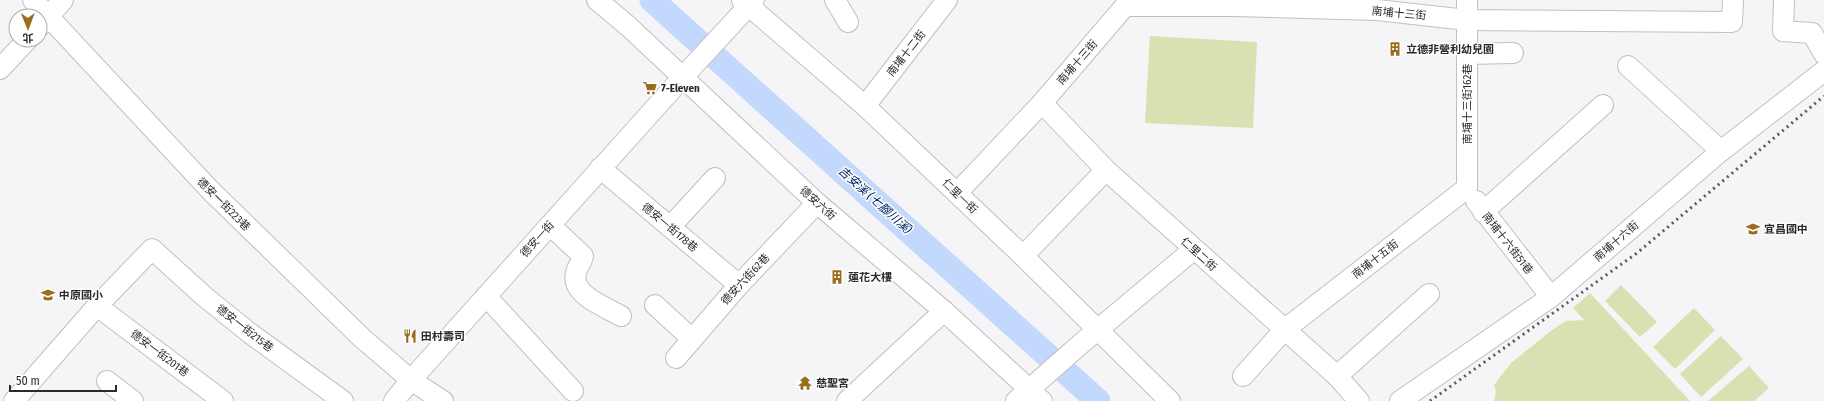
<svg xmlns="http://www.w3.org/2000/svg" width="1824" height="401" viewBox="0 0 1824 401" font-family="'Fira Sans Condensed','Noto Sans TC',sans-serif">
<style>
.green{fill:#d8e1b2}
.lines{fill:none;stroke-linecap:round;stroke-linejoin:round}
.river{stroke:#c2d8fd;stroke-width:25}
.minor-casing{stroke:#c0c0c2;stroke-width:22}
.minor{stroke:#fff;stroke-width:20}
.rail{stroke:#59595a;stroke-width:3;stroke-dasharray:2 4;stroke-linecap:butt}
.labels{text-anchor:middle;stroke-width:3;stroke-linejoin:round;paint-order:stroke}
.street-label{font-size:11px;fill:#2b2b2c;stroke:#fff}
.poi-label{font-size:11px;font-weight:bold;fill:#2b2b2c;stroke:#fff;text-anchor:start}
.water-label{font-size:12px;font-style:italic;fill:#002467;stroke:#fff}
</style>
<rect width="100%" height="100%" fill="#f5f5f7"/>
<g class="green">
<polygon points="1150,36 1257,42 1253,128 1145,123"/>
<polygon points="1621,285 1657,322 1640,337 1605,301"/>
<polygon points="1590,293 1690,401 1494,401 1496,392 1494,385 1511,363 1552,330 1566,321 1584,320 1573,308"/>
<polygon points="1694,308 1715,330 1675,369 1653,347"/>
<polygon points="1721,336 1743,359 1701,397 1680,374"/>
<polygon points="1749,366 1769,388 1754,401 1708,401"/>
</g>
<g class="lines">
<polyline class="river" points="652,0 1098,401"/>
<defs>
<g id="minor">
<polyline points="33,0 210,190 362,338 411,380 443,401"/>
<polyline points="597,0 628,26 817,203 944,311 1042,401"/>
<polyline points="742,0 865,106 1023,256 1170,401"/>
<polyline points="835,0 848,22"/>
<polyline points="1467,0 1467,188"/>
<polyline points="1784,0 1783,31 1812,33 1824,54"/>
<polyline points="40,26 63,0"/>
<polyline points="1467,54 1513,53"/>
<polyline points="1628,66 1721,151"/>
<polyline points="0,69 27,40"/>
<polyline points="1042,103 1106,170 1337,376 1359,401"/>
<polyline points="865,106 947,0"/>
<polyline points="600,168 739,285"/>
<polyline points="957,193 1042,103 1125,6 1234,6 1377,10 1467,20 1732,22 1733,0"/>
<polyline points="1476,201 1551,297"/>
<polyline points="1483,212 1603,105"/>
<path d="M550 225 583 256C582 262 577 267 576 273 570 295 606 307 621 316"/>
<polyline points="670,227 715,178"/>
<polyline points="1023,256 1106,170"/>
<polyline points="486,296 573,391"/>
<polyline points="655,305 692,339"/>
<polyline points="97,306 223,401"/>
<polyline points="676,358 739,285 817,203"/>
<polyline points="1243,376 1284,330 1467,188"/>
<polyline points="1337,376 1429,294"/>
<polyline points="107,381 133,401"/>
<polyline points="14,401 97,306 152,249 205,297 251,334 343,401"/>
<polyline points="394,401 411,380 682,78 754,0"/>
<polyline points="847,401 944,311"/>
<polyline points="1016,401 1083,342 1193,250"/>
<polyline points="1400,401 1551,297 1721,151 1824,71"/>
</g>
</defs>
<use href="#minor" class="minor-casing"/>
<use href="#minor" class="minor"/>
<polyline class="rail" points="1430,401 1637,253 1824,96"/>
</g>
<defs>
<symbol id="building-bare" viewBox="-9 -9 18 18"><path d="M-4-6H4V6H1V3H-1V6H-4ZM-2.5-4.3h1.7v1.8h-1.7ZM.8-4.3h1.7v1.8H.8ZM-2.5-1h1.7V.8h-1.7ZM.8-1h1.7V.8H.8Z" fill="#996d1b" stroke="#fff" stroke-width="2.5" paint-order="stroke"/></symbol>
<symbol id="supermarket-bare" viewBox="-9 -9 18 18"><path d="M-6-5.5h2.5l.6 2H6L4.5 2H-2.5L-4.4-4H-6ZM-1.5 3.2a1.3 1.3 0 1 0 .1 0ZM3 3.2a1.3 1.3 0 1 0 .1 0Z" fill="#996d1b" stroke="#fff" stroke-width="2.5" paint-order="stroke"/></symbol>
<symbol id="school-bare" viewBox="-9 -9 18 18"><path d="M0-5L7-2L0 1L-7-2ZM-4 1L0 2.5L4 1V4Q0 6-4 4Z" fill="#996d1b" stroke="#fff" stroke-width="2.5" paint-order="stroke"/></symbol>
<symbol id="restaurant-bare" viewBox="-9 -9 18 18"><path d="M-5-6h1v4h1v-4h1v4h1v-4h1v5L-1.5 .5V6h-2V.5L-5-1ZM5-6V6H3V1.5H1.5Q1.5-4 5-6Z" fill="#996d1b" stroke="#fff" stroke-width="2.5" paint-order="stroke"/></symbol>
<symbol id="temple-bare" viewBox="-9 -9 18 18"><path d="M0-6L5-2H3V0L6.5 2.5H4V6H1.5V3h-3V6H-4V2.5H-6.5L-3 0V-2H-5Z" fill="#996d1b" stroke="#fff" stroke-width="2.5" paint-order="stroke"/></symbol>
</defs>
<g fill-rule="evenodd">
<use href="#building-bare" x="1385" y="39" width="20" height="20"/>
<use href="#supermarket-bare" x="640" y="78" width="20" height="20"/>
<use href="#school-bare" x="1743" y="219" width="20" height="20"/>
<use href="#building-bare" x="827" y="267" width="20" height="20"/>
<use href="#school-bare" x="38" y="285" width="20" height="20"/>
<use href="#restaurant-bare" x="400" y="326" width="20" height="20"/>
<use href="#temple-bare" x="795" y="373" width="20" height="20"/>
</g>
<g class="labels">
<g class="street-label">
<text transform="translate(1399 13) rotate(5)" y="4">南埔十三街</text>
<text transform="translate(906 53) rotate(-52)" y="4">南埔十二街</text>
<text transform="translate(1077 62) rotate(-49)" y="4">南埔十三街</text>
<text transform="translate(1467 104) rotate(-90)" y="4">南埔十三街162巷</text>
<text transform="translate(960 196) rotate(44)" y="4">仁里一街</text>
<text transform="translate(818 203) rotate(42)" y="4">德安六街</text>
<text transform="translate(224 204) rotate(45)" y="4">德安一街223巷</text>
<text transform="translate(670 227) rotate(40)" y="4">德安一街178巷</text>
<text transform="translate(537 239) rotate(-48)" y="4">德安一街</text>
<text transform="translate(1616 241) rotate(-41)" y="4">南埔十六街</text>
<text transform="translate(1508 243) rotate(52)" y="4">南埔十六街51巷</text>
<text transform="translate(1199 254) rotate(42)" y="4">仁里二街</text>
<text transform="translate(1375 259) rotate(-38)" y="4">南埔十五街</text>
<text transform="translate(745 279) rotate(-47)" y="4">德安六街62巷</text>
<text transform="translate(245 328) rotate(38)" y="4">德安一街215巷</text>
<text transform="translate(160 353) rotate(37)" y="4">德安一街201巷</text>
</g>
<g class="poi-label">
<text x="1406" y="53">立德非營利幼兒園</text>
<text x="661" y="92">7-Eleven</text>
<text x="1764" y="233">宜昌國中</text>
<text x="848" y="281">蓮花大樓</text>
<text x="59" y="299">中原國小</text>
<text x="421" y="340">田村壽司</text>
<text x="816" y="387">慈聖宮</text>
</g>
<g class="water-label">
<text transform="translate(875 200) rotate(42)" y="4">吉安溪 (七腳川溪)</text>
</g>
</g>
<g transform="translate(28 28) rotate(179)"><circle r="19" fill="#ffffff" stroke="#aaaaab"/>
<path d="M0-3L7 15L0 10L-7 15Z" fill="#996d1b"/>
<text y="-6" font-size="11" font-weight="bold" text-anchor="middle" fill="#2b2b2c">北</text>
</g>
<path d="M10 385v6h106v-6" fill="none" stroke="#2b2b2c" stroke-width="2"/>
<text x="16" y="385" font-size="12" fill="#2b2b2c" stroke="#ffffff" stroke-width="3" paint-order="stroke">50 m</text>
</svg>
